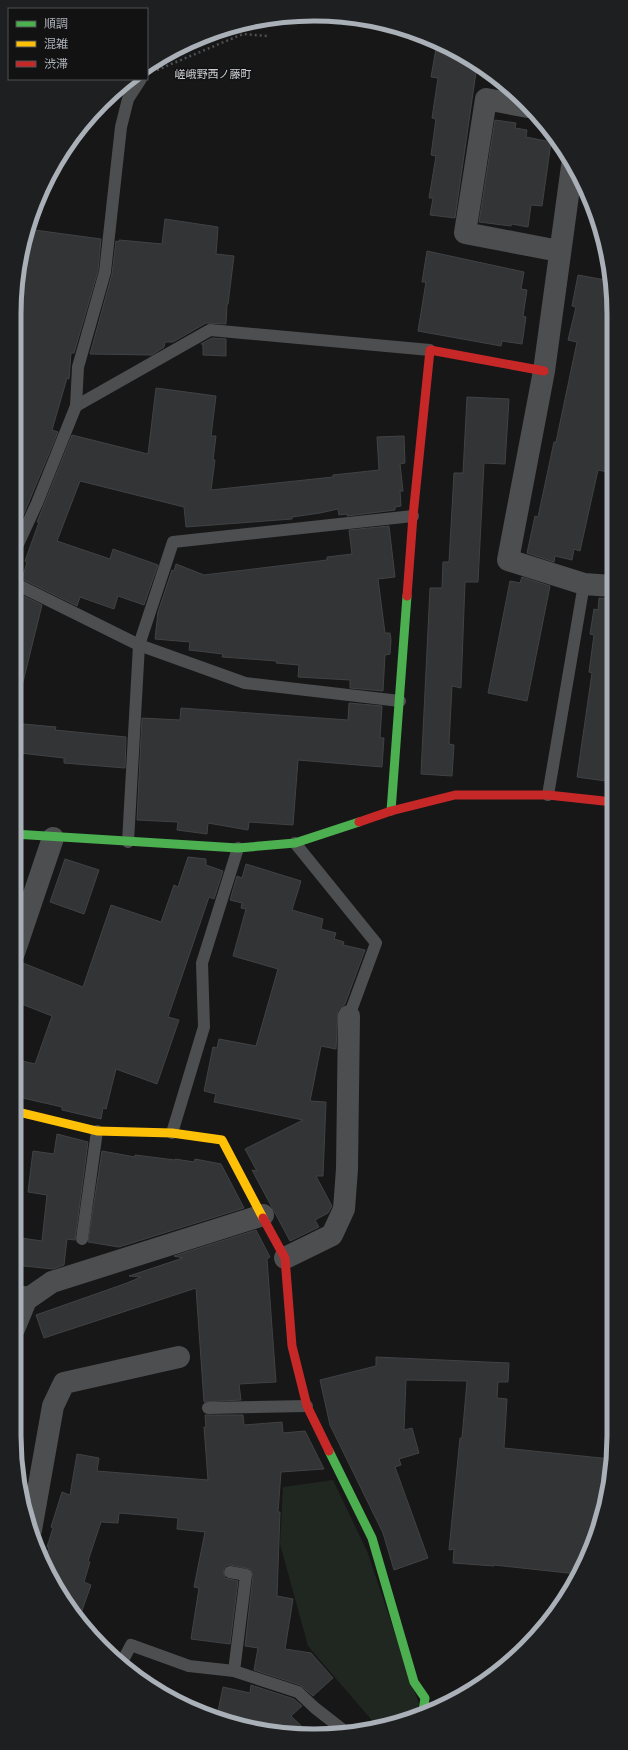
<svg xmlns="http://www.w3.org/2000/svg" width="628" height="1750" viewBox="0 0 628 1750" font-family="Quicksand,'Noto Sans JP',sans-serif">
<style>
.green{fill:#202620}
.building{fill:#333435;stroke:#404244}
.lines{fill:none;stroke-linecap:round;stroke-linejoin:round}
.path{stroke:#4d4f51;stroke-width:2.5;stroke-dasharray:2 3;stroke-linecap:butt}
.lane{stroke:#4c4e50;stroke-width:12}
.street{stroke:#4c4e50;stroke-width:22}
.fast{stroke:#4caf50;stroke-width:9}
.slow{stroke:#ffc107;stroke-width:9}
.jam{stroke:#c62828;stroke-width:9}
.labels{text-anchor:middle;stroke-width:3;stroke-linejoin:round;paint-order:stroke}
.neighbourhood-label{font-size:11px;fill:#cbcfd3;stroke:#121213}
.rim{fill:none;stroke:#aab0b7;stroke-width:5}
</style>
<rect width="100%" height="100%" fill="#171718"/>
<path class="green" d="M333 1480 367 1551 419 1704 416 1715C401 1721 391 1729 375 1724L308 1646 280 1544 283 1487Z"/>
<g class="building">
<polygon points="437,43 464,54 477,65 455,218 430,215 433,198 429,198 436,156 431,155 436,119 432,118 438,78 431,77"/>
<polygon points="495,120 516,123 515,128 527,130 526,137 551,142 542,206 531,205 528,227 512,224 511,226 479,222"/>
<polygon points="165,219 218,227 216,254 234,256 228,304 227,304 226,324 206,323 173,342 165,342 164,347 152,355 90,354 112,274 116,241 119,242 119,240 162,244"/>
<polygon points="27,229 101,239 98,271 74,353 71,353 69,379 67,378 52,430 58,432 23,516 14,513 14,314 24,237"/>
<polygon points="427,251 524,272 521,289 527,290 523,316 526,317 522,344 502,341 501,346 418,331 426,282 422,282"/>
<polygon points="578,275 611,281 612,473 598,470 580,551 574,549 572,560 555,556 554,562 527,553 535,516 538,517 554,442 556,442 577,342 568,340 576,307 572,306"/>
<polygon points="212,338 226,339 226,356 203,355 203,344 201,344"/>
<polygon points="156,388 216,396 211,436 216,436 213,460 215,460 211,490 333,477 333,475 379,470 377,437 404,436 405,463 400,464 403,491 400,491 401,506 395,507 395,510 347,516 347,514 339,515 338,509 320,513 292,517 292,519 186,527 184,507 80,481 57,541 110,559 113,549 158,565 144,605 118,596 114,609 80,597 77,606 22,579 27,562 25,561 39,522 37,522 72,435 148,454"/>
<polygon points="467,397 509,399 505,464 484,463 478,582 465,582 461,688 452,686 449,744 454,745 452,776 421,774 430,588 442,588 443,562 449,562 454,473 463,473"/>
<polygon points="389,526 395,577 378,579 385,633 390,633 391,640 390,654 385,655 383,691 350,688 350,680 298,677 299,665 276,663 277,661 222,657 223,654 189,650 190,642 155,639 158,612 172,570 174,571 176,564 204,575 327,560 327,557 352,554 349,530"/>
<polygon points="522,577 550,586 527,701 488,693 510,581 520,583"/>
<polygon points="18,593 42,605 22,686 14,686 14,604"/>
<polygon points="599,598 612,599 613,782 577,777 592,673 589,672 594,635 590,634 594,609 598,610"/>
<polygon points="349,703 382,706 380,738 384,738 382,767 298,760 293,825 249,822 248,830 208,823 207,834 177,830 178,822 137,820 142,718 180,720 181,708 348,720"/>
<polygon points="23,724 56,727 55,730 126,737 125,768 64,763 64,758 20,753"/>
<polygon points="188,857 206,859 206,865 223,871 214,899 209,897 168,1017 179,1020 157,1084 116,1069 106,1109 103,1108 101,1119 62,1110 62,1107 14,1096 14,1059 35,1064 52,1016 14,1001 14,987 23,963 83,987 111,905 161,922 174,885 178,887"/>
<polygon points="65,859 99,870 84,914 50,902"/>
<polygon points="246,864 301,881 292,910 323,919 321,929 336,933 334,939 344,942 343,945 365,950 345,1004 338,1010 336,1049 321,1046 310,1101 326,1102 323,1176 316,1176 332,1206 328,1213 315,1220 319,1227 290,1241 252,1170 257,1171 245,1149 303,1120 214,1102 216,1094 204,1091 213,1047 217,1048 219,1039 256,1046 278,969 233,956 246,909 241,908 242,903 230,900 237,876 242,878"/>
<polygon points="57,1134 88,1142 75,1240 67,1239 64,1265 53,1269 14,1265 14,1237 42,1241 47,1195 28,1192 33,1151 54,1154"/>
<polygon points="102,1151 135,1157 135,1155 175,1160 175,1159 194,1162 195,1159 221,1164 244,1208 119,1247 88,1242"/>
<polygon points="256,1230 270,1257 267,1259 276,1382 239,1384 241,1400 204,1402 196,1288 44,1338 36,1315 127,1283 141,1277 129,1276 183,1258 174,1256"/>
<polygon points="376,1357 509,1363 508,1382 498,1382 497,1398 507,1399 504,1448 611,1459 604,1513 577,1574 494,1565 494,1566 453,1563 454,1549 449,1550 460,1438 462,1438 467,1381 406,1380 404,1430 412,1428 419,1453 399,1459 401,1465 395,1467 428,1558 394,1570 383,1533 330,1425 320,1380 376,1366"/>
<polygon points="205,1415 243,1415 244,1425 282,1422 283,1433 305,1431 324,1469 281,1472 278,1512 280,1512 277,1596 293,1599 285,1649 311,1653 333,1678 313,1696 300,1685 254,1670 258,1648 245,1646 253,1576 250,1569 231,1565 227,1565 223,1570 225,1578 238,1581 230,1644 191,1639 199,1588 194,1587 205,1532 177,1529 178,1518 119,1513 118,1523 101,1522 88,1561 90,1562 84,1582 91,1585 79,1619 44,1563 49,1547 47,1547 53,1528 51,1527 62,1492 70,1495 77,1454 99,1458 97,1471 208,1480 204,1427 206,1427"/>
<polygon points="251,1685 294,1699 302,1706 291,1716 311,1735 275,1733 217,1716 223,1687 250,1693"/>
</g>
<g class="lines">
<polyline class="path" points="157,70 243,34 267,36"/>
<g class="lane">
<polyline points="76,406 210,330 430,350"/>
<polyline points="14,553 37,503 76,406 78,367 105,272 121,127 128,99 141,79"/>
<polyline points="14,583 139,645 245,683 400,701"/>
<polyline points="548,795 584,584"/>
<polyline points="128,842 139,645 173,542 413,516"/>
<polyline points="295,843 376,943 349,1016"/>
<polyline points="172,1133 204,1027 202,963 238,848"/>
<polyline points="82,1239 97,1131"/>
<polyline points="14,1291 34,1293"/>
<polyline points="208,1408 307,1406"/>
<polyline points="230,1572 246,1575 234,1671"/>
<polyline points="121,1664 131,1645 189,1666 234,1671 298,1692 315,1708 347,1733"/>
</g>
<g class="street">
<polyline points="528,107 486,99 465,233 559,251"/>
<polyline points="572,166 544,371 508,560 584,584 612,586"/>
<polyline points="14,953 53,838"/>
<polyline points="285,1258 332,1235 344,1209 347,1169 349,1016"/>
<polyline points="14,1329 26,1300 52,1282 263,1215"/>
<polyline points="31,1530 53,1406 64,1383 179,1357"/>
</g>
<g class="fast">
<polyline points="391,811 407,596"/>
<polyline points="14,834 238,848 295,843 359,822"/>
<polyline points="329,1451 372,1538 414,1682 425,1698 423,1711"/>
</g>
<polyline class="slow" points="14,1111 97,1131 172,1133 222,1140 263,1218"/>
<g class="jam">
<polyline points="407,596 413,516 430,350 544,371"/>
<polyline points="359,822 391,811 455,795 548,795 613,802"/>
<polyline points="263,1218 285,1258 292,1346 307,1406 329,1451"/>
</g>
</g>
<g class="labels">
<g class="neighbourhood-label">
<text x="213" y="78">嵯峨野西ノ藤町</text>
</g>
</g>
<path d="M0 0H628V1750H0ZM314 21H314A293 293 0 0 1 607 314V1436A293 293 0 0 1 314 1729H314A293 293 0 0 1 21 1436V314A293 293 0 0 1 314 21Z" fill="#1e1f20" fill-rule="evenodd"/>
<path class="rim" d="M314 21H314A293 293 0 0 1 607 314V1436A293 293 0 0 1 314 1729H314A293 293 0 0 1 21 1436V314A293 293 0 0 1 314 21Z"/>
<rect x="8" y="8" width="140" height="72" fill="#121213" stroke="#4f5155"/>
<rect x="16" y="21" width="20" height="6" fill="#4caf50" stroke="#4f5155"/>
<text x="44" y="28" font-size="12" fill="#aab0b7">順調</text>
<rect x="16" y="41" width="20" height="6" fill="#ffc107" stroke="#4f5155"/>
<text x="44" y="48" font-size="12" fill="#aab0b7">混雑</text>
<rect x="16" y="61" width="20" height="6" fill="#c62828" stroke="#4f5155"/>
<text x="44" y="68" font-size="12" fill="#aab0b7">渋滞</text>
</svg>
